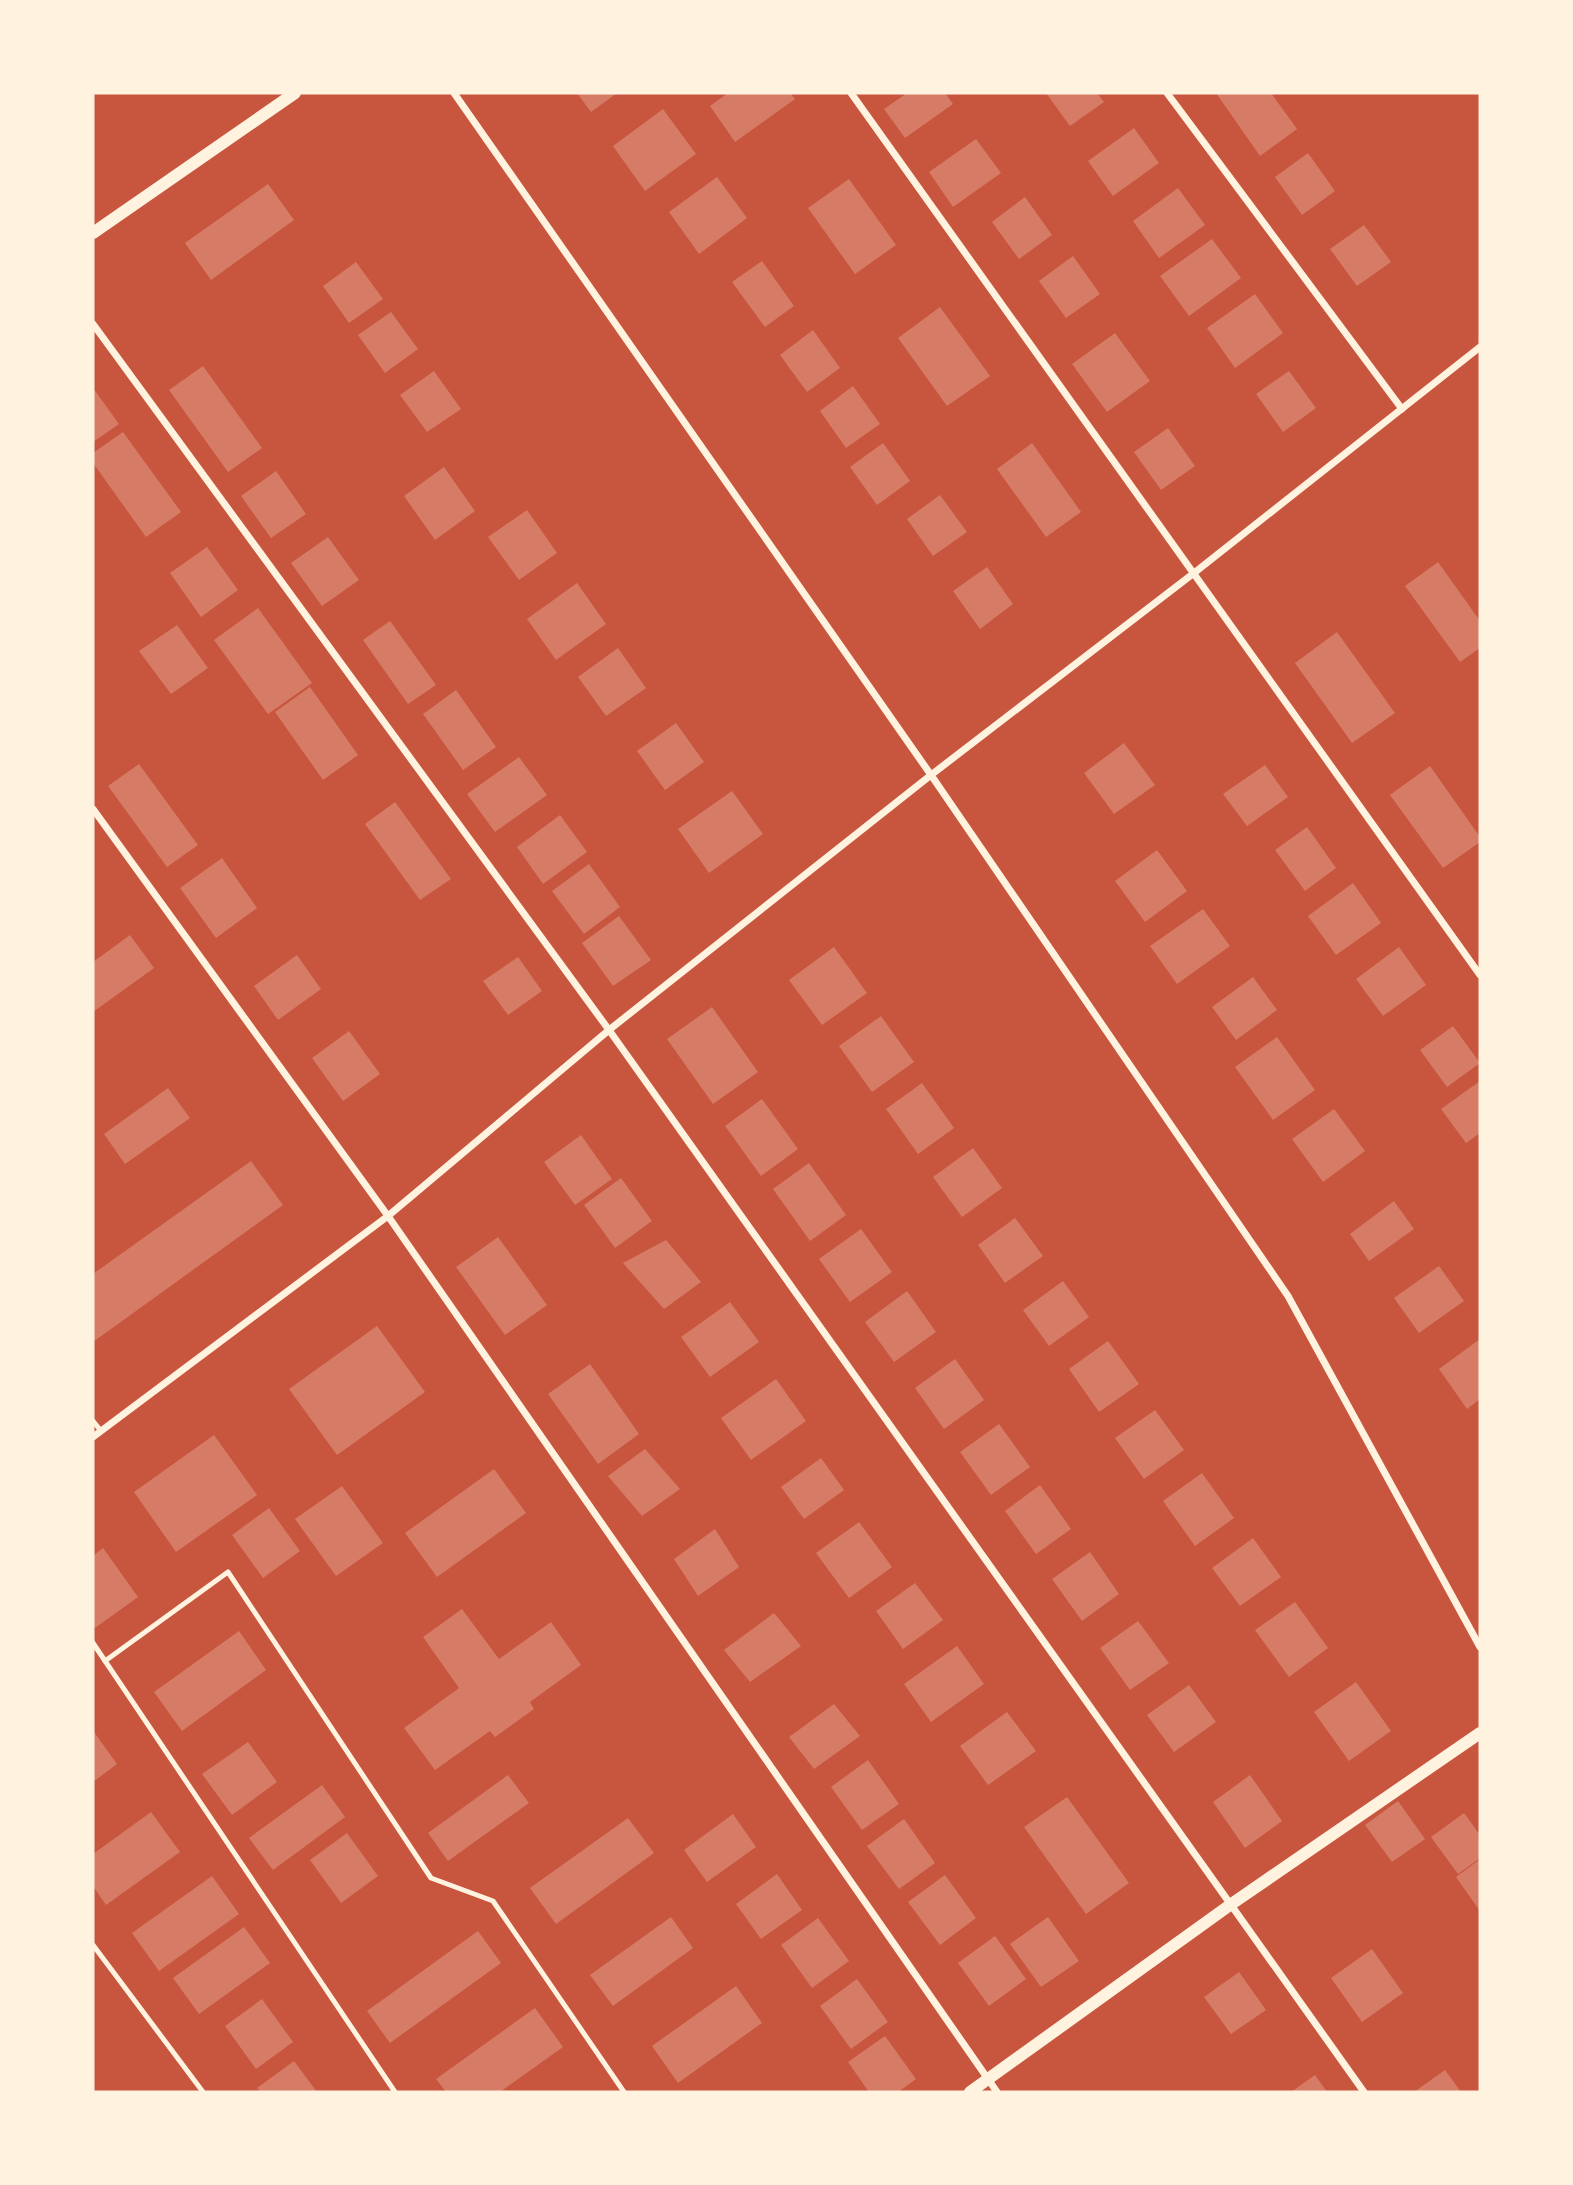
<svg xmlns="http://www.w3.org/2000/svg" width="1573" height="2185" viewBox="0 0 1573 2185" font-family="Raleway,sans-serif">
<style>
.building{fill:#d67c66}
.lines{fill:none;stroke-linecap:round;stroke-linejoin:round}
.service{stroke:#fff3e0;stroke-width:5}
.minor{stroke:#fff3e0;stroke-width:7}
.tertiary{stroke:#fff3e0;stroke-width:12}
</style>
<rect width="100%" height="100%" fill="#c8553d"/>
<g class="building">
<polygon points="577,93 617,93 591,112"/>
<polygon points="728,93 790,93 795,99 735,142 710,106"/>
<polygon points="907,93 945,93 953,104 905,138 884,109"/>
<polygon points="1046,93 1097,93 1104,102 1070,126"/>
<polygon points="1216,93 1271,93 1297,129 1260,156"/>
<polygon points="663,109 696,154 645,191 613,146"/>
<polygon points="1134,128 1159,163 1113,196 1088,161"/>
<polygon points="976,139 1001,173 953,207 929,172"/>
<polygon points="1308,153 1335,191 1302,215 1275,177"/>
<polygon points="717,177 747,218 699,254 669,212"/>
<polygon points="849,179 896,245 855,274 808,208"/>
<polygon points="268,184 294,220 211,280 185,243"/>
<polygon points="1178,188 1205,225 1159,258 1133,221"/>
<polygon points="1025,197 1052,235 1019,259 992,222"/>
<polygon points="1364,225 1391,262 1357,286 1330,249"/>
<polygon points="1212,239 1241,278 1189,316 1160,276"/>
<polygon points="1073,256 1100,294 1066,318 1039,281"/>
<polygon points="762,261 794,306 765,327 732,282"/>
<polygon points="356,262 383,299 349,323 323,286"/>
<polygon points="1255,294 1283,333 1235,368 1207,328"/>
<polygon points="940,307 990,376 947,406 898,338"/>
<polygon points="391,312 418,349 385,373 358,335"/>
<polygon points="813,330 840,368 807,392 780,355"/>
<polygon points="1115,333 1150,381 1107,412 1072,364"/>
<polygon points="203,366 262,448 228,472 169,390"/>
<polygon points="434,371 461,409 427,432 400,395"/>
<polygon points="1289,371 1316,408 1283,432 1256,394"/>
<polygon points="853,386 880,424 846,448 820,411"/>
<polygon points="93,388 119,424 93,442"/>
<polygon points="1168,428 1195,466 1161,490 1134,452"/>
<polygon points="123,432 181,512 146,537 93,463 93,453"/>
<polygon points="883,443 910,481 877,505 850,467"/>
<polygon points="1032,443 1081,512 1046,537 997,469"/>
<polygon points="444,467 475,511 435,540 404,496"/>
<polygon points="276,471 306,514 271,538 241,496"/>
<polygon points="940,495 967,532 933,556 907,519"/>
<polygon points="527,510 557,553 519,580 488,537"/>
<polygon points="328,537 359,580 322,606 291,563"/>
<polygon points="207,547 238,590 201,617 170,573"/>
<polygon points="1438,562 1480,621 1480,648 1460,662 1405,586"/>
<polygon points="987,567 1013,604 980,629 953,591"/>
<polygon points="577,583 606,624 556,660 527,619"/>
<polygon points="258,608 312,683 268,714 214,640"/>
<polygon points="390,621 436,685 408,704 363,640"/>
<polygon points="177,625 208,668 171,694 139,651"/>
<polygon points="1337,632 1395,713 1352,743 1295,663"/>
<polygon points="618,648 646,688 606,716 578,677"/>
<polygon points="310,687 358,755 323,780 275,712"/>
<polygon points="456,690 496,747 463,770 423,714"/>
<polygon points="676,723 704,762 665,790 637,751"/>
<polygon points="1124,743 1155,785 1114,814 1084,773"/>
<polygon points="519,757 547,795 495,832 467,794"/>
<polygon points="139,764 198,845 167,867 108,786"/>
<polygon points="1265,765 1288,797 1247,826 1223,794"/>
<polygon points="1430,766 1480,837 1480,842 1443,868 1390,795"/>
<polygon points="732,791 763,834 709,873 678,829"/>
<polygon points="395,802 451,879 420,900 365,824"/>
<polygon points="560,815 587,852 543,884 517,847"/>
<polygon points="1307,827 1336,868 1305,891 1275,850"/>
<polygon points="1157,850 1187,891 1145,922 1115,881"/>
<polygon points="222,858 257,908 216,938 180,888"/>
<polygon points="589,864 620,907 584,934 552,891"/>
<polygon points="1353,883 1381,923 1336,955 1308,916"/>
<polygon points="1203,909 1230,946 1177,984 1150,946"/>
<polygon points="619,916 651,960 613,986 582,943"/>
<polygon points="130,935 154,968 93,1012 93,962"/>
<polygon points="834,947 867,993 822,1025 789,980"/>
<polygon points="1399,947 1426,985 1383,1016 1356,979"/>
<polygon points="297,955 321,989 278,1020 254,986"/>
<polygon points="518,957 542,991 508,1015 483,981"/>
<polygon points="1253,977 1277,1010 1236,1040 1212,1007"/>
<polygon points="712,1007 758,1072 713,1104 667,1039"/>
<polygon points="881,1016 914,1062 872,1092 839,1046"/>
<polygon points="1453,1026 1480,1063 1447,1087 1420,1050"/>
<polygon points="349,1031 380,1074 343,1101 312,1058"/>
<polygon points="1277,1037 1315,1090 1273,1120 1235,1067"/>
<polygon points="1480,1081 1480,1133 1466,1143 1441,1109"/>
<polygon points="922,1083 954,1128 918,1154 886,1109"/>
<polygon points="168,1088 190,1118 125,1164 104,1134"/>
<polygon points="762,1099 798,1149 761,1176 725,1126"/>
<polygon points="1334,1109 1365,1151 1323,1182 1292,1139"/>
<polygon points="581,1135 612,1179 575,1205 544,1162"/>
<polygon points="973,1148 1002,1188 962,1217 933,1177"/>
<polygon points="251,1161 283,1205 93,1342 93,1274"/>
<polygon points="809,1163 846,1215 810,1241 773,1189"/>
<polygon points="621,1178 652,1221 615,1248 584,1205"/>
<polygon points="1394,1201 1414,1229 1369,1261 1350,1234"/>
<polygon points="1015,1218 1043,1256 1005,1283 978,1245"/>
<polygon points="861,1229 892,1272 850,1302 819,1259"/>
<polygon points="498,1237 547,1305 505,1335 456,1267"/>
<polygon points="666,1240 701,1282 664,1309 623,1263"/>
<polygon points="1439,1266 1464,1301 1419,1333 1394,1298"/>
<polygon points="1063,1281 1089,1317 1049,1346 1023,1310"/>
<polygon points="907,1291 936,1332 894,1362 865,1322"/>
<polygon points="730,1302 759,1342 710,1377 681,1337"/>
<polygon points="377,1326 425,1392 337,1455 289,1389"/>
<polygon points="1480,1339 1480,1399 1467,1409 1439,1369"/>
<polygon points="1108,1341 1139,1384 1099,1412 1069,1369"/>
<polygon points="955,1359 984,1400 944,1429 915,1388"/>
<polygon points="590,1364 639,1434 598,1464 548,1394"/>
<polygon points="776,1379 806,1421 751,1460 721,1418"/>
<polygon points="1155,1410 1184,1450 1144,1479 1115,1438"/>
<polygon points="999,1424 1030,1467 991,1495 960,1452"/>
<polygon points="214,1435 257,1495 176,1552 134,1492"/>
<polygon points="645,1449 680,1489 642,1516 608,1476"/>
<polygon points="821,1458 844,1490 804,1519 781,1487"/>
<polygon points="494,1469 526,1513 437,1577 405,1533"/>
<polygon points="1202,1473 1234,1518 1195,1546 1163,1501"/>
<polygon points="1040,1485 1071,1529 1036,1554 1005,1511"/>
<polygon points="342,1486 383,1543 336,1576 295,1519"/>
<polygon points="269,1508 300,1551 263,1578 232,1535"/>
<polygon points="859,1522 892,1567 849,1598 816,1553"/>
<polygon points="715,1529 739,1567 698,1596 674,1559"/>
<polygon points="1253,1538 1281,1577 1240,1606 1212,1568"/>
<polygon points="103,1548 138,1597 95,1628 93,1624 93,1556"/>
<polygon points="1090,1552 1119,1594 1082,1621 1052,1579"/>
<polygon points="915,1583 943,1620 903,1649 876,1611"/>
<polygon points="1295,1602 1328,1648 1289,1677 1255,1630"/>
<polygon points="462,1609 499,1659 551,1622 581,1665 530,1702 534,1709 495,1737 490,1731 435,1770 404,1728 459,1688 423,1637"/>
<polygon points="774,1613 801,1646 750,1682 724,1650"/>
<polygon points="1138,1621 1169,1663 1130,1690 1100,1648"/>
<polygon points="239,1631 266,1670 182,1731 154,1692"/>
<polygon points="957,1646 984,1684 931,1722 904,1684"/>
<polygon points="1356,1682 1391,1731 1349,1761 1314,1712"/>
<polygon points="1189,1685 1216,1722 1174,1752 1147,1715"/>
<polygon points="834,1704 860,1736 814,1769 789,1737"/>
<polygon points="1007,1712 1036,1751 988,1785 960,1746"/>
<polygon points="94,1732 117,1764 93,1782 93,1733"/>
<polygon points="248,1742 277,1782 232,1815 202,1774"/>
<polygon points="868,1760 899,1804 862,1830 831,1787"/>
<polygon points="508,1775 529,1803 448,1861 428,1833"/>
<polygon points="1250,1775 1282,1821 1245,1848 1213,1802"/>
<polygon points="322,1785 345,1817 273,1870 249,1838"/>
<polygon points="1067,1797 1129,1883 1086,1914 1024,1827"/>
<polygon points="1398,1801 1425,1839 1392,1862 1365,1825"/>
<polygon points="151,1812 180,1852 106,1905 93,1886 93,1854"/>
<polygon points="1464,1813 1480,1835 1480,1858 1458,1874 1431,1837"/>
<polygon points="733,1814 756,1847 707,1882 684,1850"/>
<polygon points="628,1818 654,1853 556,1924 530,1888"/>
<polygon points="904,1819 935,1863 899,1889 867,1846"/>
<polygon points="347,1833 378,1876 341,1903 310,1860"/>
<polygon points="1480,1859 1480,1911 1456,1877"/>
<polygon points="777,1874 802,1910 761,1939 736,1904"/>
<polygon points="945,1875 976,1918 940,1945 908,1902"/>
<polygon points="212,1876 239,1914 159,1971 132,1933"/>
<polygon points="671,1917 693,1948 613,2006 590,1975"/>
<polygon points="1048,1917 1079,1961 1041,1987 1010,1944"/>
<polygon points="818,1918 849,1961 812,1988 781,1945"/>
<polygon points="244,1927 270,1963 199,2014 173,1978"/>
<polygon points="478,1931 501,1963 390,2043 367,2011"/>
<polygon points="995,1936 1026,1979 989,2006 958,1963"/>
<polygon points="1372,1949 1403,1993 1362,2022 1331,1978"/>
<polygon points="1239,1972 1266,2010 1231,2034 1204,1997"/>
<polygon points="857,1979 888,2022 851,2049 820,2006"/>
<polygon points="736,1986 762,2023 678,2083 652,2046"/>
<polygon points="262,1999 293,2042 256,2069 225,2026"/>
<polygon points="535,2008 563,2047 500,2092 446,2092 436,2079"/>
<polygon points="885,2036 916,2079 898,2092 869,2092 848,2062"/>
<polygon points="294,2061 317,2092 261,2092 257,2088"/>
<polygon points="1445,2070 1461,2092 1414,2092"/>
<polygon points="1315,2075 1327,2092 1291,2092"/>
</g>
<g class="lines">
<g class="service">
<polyline points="93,1421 101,1431"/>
<polyline points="93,1643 395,2092"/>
<polyline points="105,1661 228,1572 431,1878 493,1901 624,2092"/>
<polyline points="93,1945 203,2092"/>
</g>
<g class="minor">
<polyline points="454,93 931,775 1288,1296 1480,1647"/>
<polyline points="851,93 1480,975"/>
<polyline points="1167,93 1402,409"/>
<polyline points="93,324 609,1030 1364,2092"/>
<polyline points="93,809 388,1216 997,2092"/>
<polyline points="93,1437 388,1216 609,1030 931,775 1194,573 1480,347"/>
</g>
<g class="tertiary">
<polyline points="93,233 295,93"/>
<polyline points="970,2092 1230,1905 1480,1733"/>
</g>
</g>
<rect width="1573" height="2185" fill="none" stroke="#fff3e0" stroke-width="189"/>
</svg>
